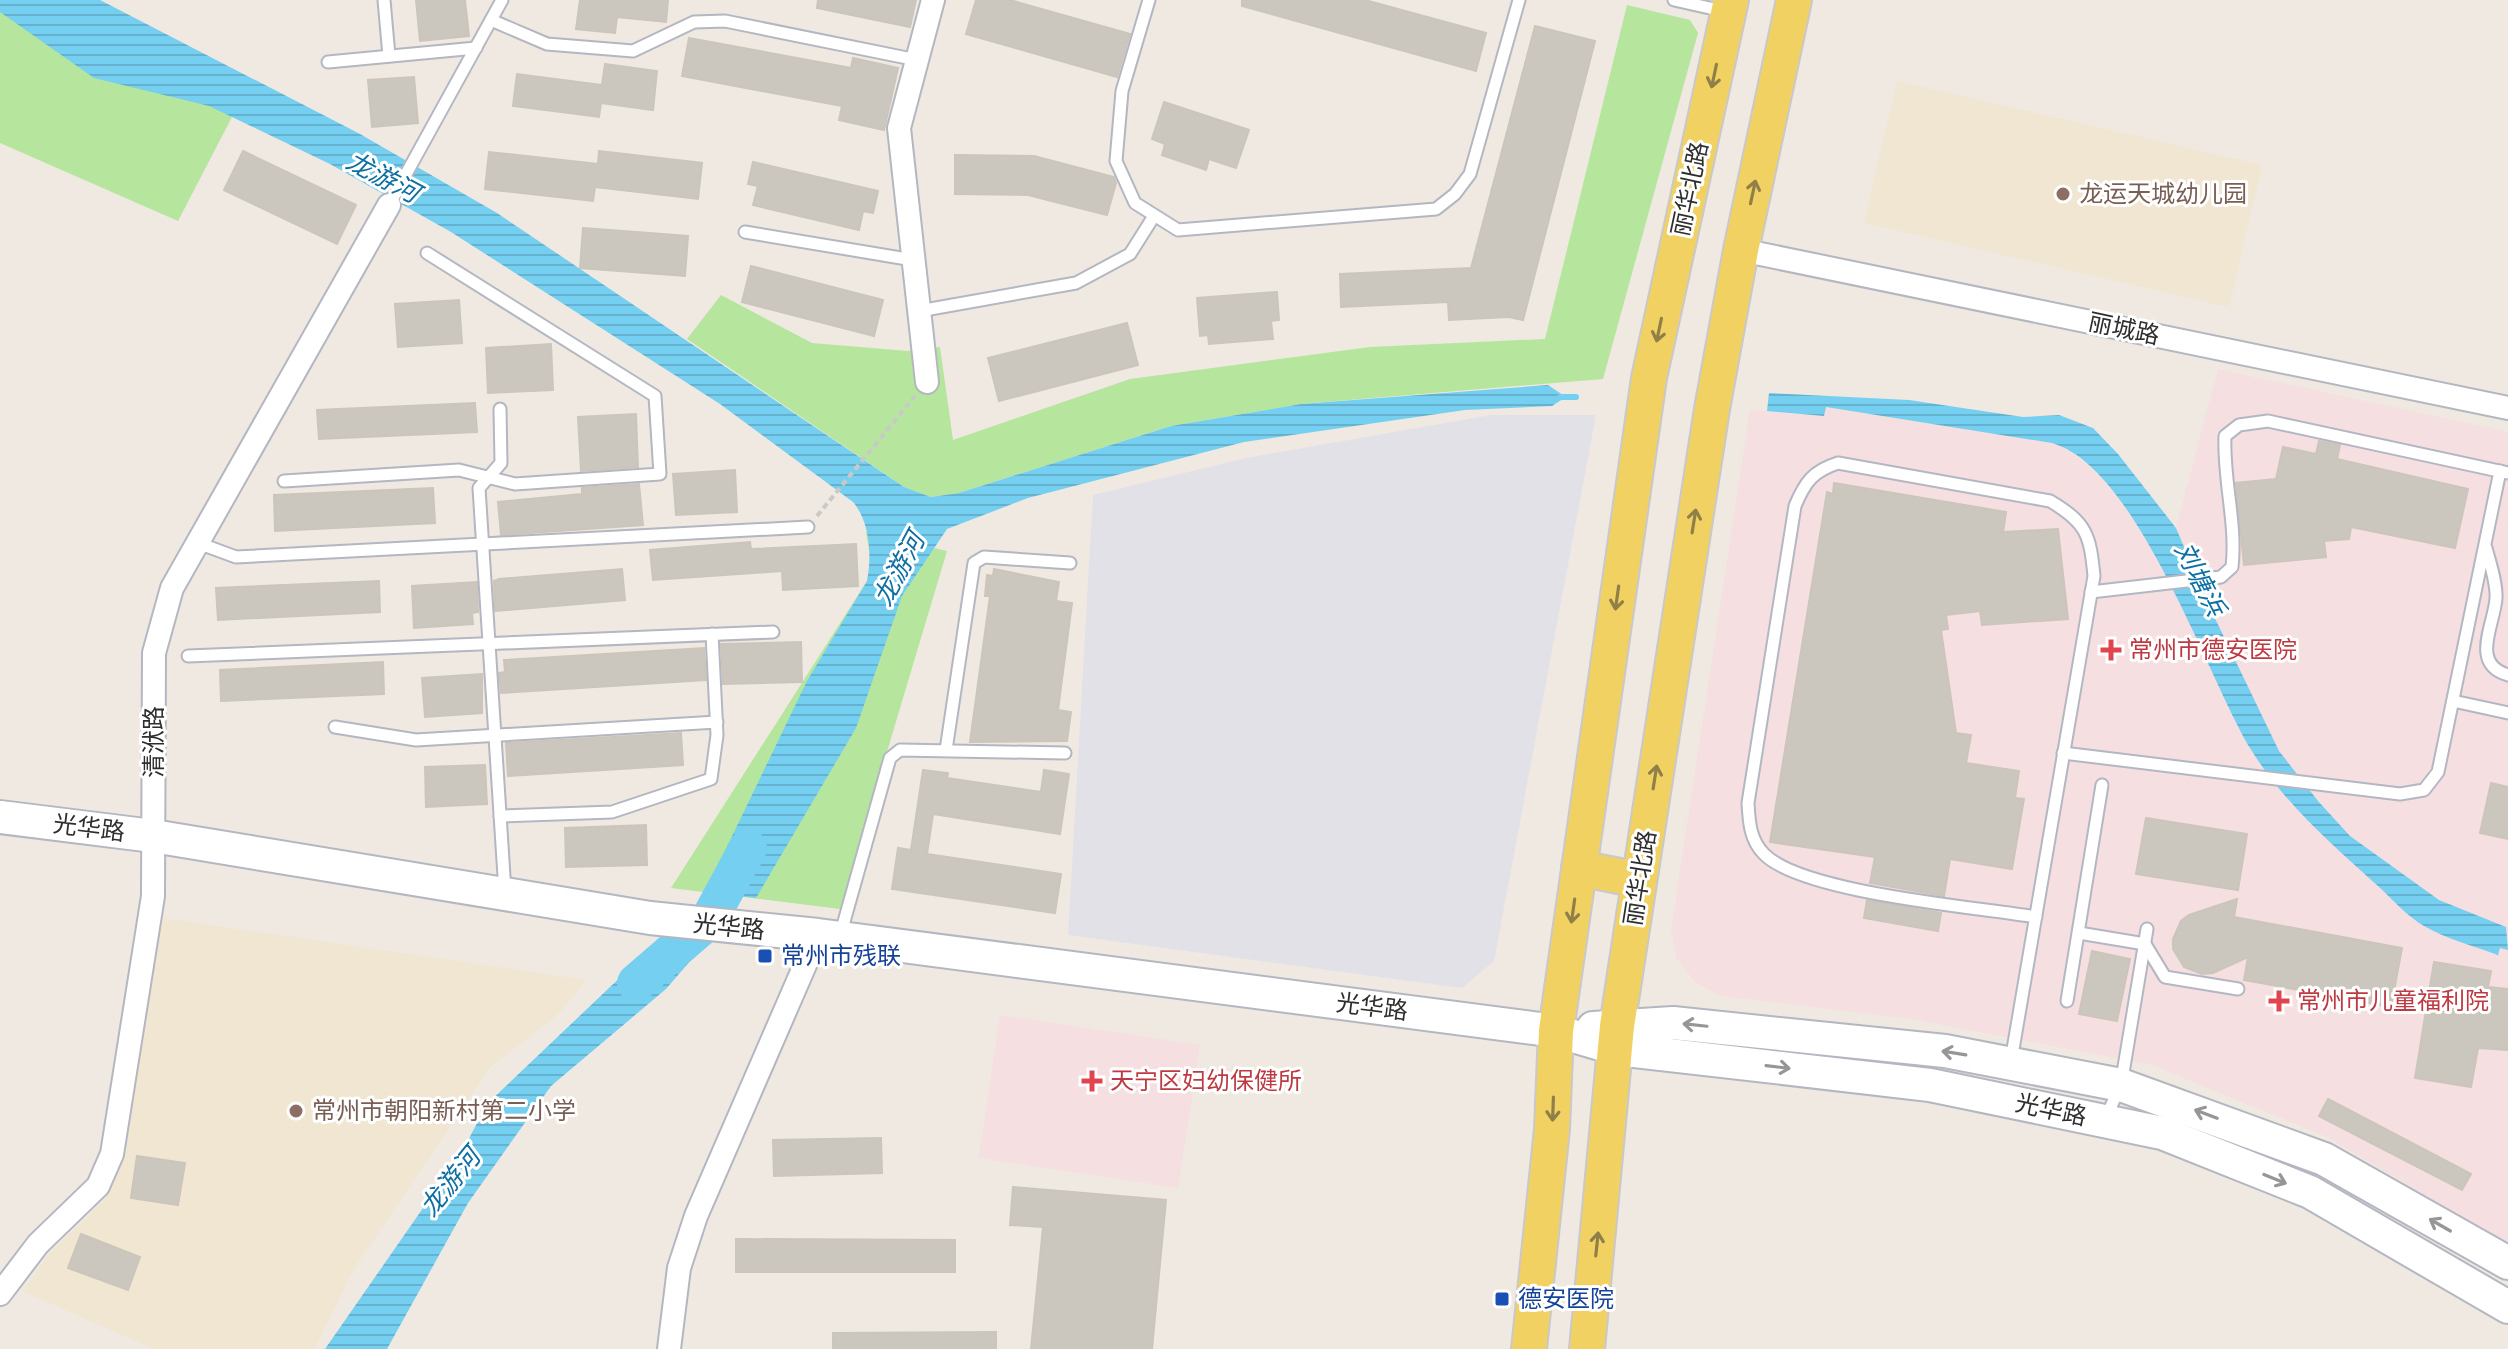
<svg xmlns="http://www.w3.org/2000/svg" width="2508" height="1349" viewBox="0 0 2508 1349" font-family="Roboto,'Noto Sans SC',sans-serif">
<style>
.industrial{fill:#e3e1e8}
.education{fill:#f0e6d1}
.medical{fill:#f5dfe0}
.park{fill:#b6e59e}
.water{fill:url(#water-rules)}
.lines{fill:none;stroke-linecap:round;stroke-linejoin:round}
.stream{stroke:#75cff0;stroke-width:6}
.river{stroke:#75cff0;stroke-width:38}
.building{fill:#cbc7bf;stroke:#cbc5ba;stroke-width:2}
.service-casing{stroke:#b4b7c1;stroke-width:15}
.minor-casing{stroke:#b4b7c1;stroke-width:26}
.secondary-casing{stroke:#b4b7c1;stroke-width:36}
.primary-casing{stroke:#c9c9c9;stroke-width:38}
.path{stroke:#c9c9c9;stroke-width:4;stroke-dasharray:6 4;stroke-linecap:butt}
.service{stroke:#fff;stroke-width:11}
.minor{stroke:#fff;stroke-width:22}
.secondary{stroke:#fff;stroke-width:32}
.primary{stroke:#f2d163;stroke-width:34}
.oneway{stroke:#908048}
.oneway2{stroke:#969696}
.education-dot{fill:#8d6e63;stroke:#fff;stroke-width:3}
.health-dot{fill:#e0444e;stroke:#fff;stroke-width:3}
.transit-dot{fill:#1a4fb4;stroke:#fff;stroke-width:3}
.labels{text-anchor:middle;stroke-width:6;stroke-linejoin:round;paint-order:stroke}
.street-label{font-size:24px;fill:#2e2e2e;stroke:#fff}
.education-label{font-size:24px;fill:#785e54;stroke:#fff;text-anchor:start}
.health-label{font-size:24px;fill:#be3a42;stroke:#fff;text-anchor:start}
.transit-label{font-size:24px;fill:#164399;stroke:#fff;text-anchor:start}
.water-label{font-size:26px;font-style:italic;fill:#0d6fa3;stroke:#fff}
</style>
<defs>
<pattern id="water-rules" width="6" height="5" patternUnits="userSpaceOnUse" patternTransform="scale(2)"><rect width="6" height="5" fill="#75cff0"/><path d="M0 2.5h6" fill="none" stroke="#66b2ce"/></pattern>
</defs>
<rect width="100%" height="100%" fill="#efe9e1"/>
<polygon class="industrial" points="1491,415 1596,415 1494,961 1462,988 1068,935 1093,495 1246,458"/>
<g class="education">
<polygon points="1897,81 2262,165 2229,307 1864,223"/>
<polygon points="163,918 586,980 560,1013 490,1067 352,1272 314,1349 154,1349 22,1291 54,1249 106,1198 125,1154"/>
</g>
<g class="medical">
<polygon points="2218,369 2508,432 2508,938 2504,937 2506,927 2439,900 2350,836 2318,801 2289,798 2333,845 2498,955 2500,948 2508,950 2508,1244 2327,1137 2152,1065 1912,1019 1721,996 1695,982 1677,959 1671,930 1750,410 1823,416 1825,407 2052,443 2065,446 2110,485 2176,528"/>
<polygon points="1000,1015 1200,1045 1178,1188 979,1158"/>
</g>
<g class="park">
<polygon points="0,0 29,0 232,117 178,221 0,143"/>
<polygon points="1627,5 1690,20 1698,33 1603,379 1301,404 1171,426 959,493 931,497 904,487 687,339 721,295 812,343 908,351 940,347 953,440 1130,379 1370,347 1545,339"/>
<polygon points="866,532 947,551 840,909 671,888 867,581 871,562"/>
</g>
<g class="water">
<path d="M0 0H100L360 134 497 213 904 487 931 497 959 493 1171 426 1301 404 1548 385 1566 397 1552 406 1465 410 1244 442 1028 498 947 529 902 596 856 728 756 898 705 892 807 681 867 581C872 555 870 522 853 502L720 404 451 232 330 164 209 106 94 78 0 12Z"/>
<path d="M1769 393 1909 400 2023 417 2059 415 2093 428 2118 454 2176 528 2211 610 2279 751 2318 801 2350 836 2439 900 2506 927 2508 950 2500 948 2498 955C2474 946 2446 939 2424 926 2407 916 2392 899 2378 886 2332 845 2282 801 2250 748 2205 672 2137 467 2052 443L1826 407 1824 416 1767 411Z"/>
<polygon points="650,949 698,952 666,989 551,1086 468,1203 387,1349 325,1349 462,1152 487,1104"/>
</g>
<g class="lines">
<polyline class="stream" points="1560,397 1576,397"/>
<polyline class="river" points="636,983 709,920 748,848"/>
</g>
<g class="building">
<polygon points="416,0 465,0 469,36 420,41"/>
<polygon points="580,0 668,0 666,22 617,17 615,33 576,29"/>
<polygon points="818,0 916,0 910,27 817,8"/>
<polygon points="976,0 1010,0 1130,34 1117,77 966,34"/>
<polygon points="1242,0 1365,0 1486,33 1476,71 1242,6"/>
<polygon points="1535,26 1595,41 1523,320 1509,317 1449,320 1448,302 1341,307 1340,274 1471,268"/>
<polygon points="689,38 851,68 853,58 898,68 884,130 839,120 842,106 682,76"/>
<polygon points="605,64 657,71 653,110 601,103 599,117 513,106 517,74 602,85"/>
<polygon points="414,77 418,123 372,127 368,80"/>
<polygon points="1164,102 1249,130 1236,168 1209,159 1206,170 1162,155 1165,144 1152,139"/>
<polygon points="243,151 356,205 337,244 224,190"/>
<polygon points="599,151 702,163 698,199 595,187 593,201 485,189 489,152 598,164"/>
<polygon points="955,155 1034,156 1114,177 1116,183 1107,215 1028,195 955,194"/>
<polygon points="753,162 878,191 873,213 863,211 859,230 753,205 758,186 748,184"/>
<polygon points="583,228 688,236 685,276 580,268"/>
<polygon points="751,266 883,300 874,336 742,302"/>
<polygon points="1277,292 1279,320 1271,321 1273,339 1209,344 1208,335 1200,336 1197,298"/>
<polygon points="459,300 462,343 398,347 395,304"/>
<polygon points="1127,323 1138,365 999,401 988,358"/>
<polygon points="551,344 553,390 488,393 486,348"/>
<polygon points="475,403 477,432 319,439 317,410"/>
<polygon points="636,414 638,467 581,471 578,417"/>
<polygon points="2319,441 2340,445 2337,459 2468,489 2455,548 2351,527 2349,539 2324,541 2326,557 2244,565 2236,483 2276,479 2283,447 2316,454"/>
<polygon points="735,470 737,512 676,515 673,474"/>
<polygon points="1834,483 2006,512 2003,532 2058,529 2068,619 1982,625 1980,611 1946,615 1948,629 1941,630 1956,733 1971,735 1966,763 2019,771 2015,798 2024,799 2012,869 1950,859 1944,896 1870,883 1875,857 1770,842 1827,492 1833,494"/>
<polygon points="639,484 643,525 501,535 498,502 582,494 582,488"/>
<polygon points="433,488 435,523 275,531 274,495"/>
<polygon points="750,542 751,549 856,544 858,586 783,590 782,571 653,580 650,550"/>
<polygon points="622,569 625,600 495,611 494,581 499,579"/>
<polygon points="994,569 1059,582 1056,601 1072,603 1058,710 1071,712 1067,741 970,742 990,596 985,596 987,575 993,576"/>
<polygon points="379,581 380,612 218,620 216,588"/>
<polygon points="477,582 478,612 472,613 473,624 414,628 412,586"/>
<polygon points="801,642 802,682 723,684 721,644"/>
<polygon points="704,648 706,680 501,693 499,673 505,672 504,660"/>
<polygon points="383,662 384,694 221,701 220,670"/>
<polygon points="482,674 482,713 425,717 422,678"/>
<polygon points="681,733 683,765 508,776 506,743"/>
<polygon points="485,765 487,804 426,807 425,767"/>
<polygon points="923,770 948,773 947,778 1041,792 1044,770 1069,774 1060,834 933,814 927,854 1061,874 1055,913 892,889 898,848 911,850"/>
<polygon points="2491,783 2508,787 2508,839 2480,833"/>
<polygon points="2146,818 2247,834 2238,890 2136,874"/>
<polygon points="646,825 647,865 566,867 565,828"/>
<polygon points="2237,899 2234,917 2402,948 2391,1007 2244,980 2248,957 2213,973 2202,974 2184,967 2173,949 2173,939 2181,921 2189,915"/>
<polygon points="1867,900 1941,913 1938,931 1864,918"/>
<polygon points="2092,951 2130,959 2117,1021 2079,1014"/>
<polygon points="2434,962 2491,971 2488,987 2508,989 2508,1050 2478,1048 2471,1087 2415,1078"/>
<polygon points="2328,1099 2471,1174 2462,1190 2319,1116"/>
<polygon points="881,1138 882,1173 774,1176 773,1140"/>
<polygon points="137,1156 185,1163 178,1205 131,1198"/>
<polygon points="1013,1187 1166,1200 1152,1349 1031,1349 1043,1227 1010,1225"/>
<polygon points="81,1234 140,1257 128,1290 68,1268"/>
<polygon points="736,1239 955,1240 955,1272 736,1272"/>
<polygon points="996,1332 996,1349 833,1349 833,1333"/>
</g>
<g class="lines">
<defs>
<g id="service">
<polyline points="384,0 389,56"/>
<polyline points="1149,0 1122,91 1116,161 1135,203 1178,230 1436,209 1455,194 1470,174 1519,0"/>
<polyline points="1674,0 1723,11"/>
<polyline points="491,20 547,44 633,51 694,22 725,21 917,60"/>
<polyline points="328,62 476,48"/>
<polyline points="389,205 502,0"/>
<polyline points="745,232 913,260"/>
<polyline points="919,311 1076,283 1130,254 1154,216"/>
<polyline points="500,409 501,463 479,488 505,892"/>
<polyline points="284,481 459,470 515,484 660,474 655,396 427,253"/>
<polyline points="198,543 236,557 808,527"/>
<path d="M2486 548C2490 563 2497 583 2496 598 2495 623 2469 664 2508 675"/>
<path d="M2091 592 2221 577 2232 567C2237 524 2223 480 2225 436L2239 425 2268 421 2508 473"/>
<polyline points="188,656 773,632"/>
<polyline points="2453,701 2508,713"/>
<polyline points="335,727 416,740 717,722"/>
<polyline points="946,750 974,563 984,557 1070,563"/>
<polyline points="2063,753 2400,794 2424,790 2438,772 2500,471"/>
<polyline points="500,816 612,812 711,779 717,735 712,634"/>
<polyline points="2079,933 2145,944 2165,977 2238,989"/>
<polyline points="840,936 890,758 900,750 1065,753"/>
<polyline points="2067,1001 2102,785"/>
<path d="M2011 1061 2094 576C2090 535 2087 523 2050 501L1838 463C1813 471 1805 482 1795 506L1748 803C1749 822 1750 840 1764 854 1802 893 1976 907 2036 917"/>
<polyline points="2106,1117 2121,1085 2147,929"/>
</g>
<g id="minor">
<polyline points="1741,250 2508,408"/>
<polyline points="927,382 899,128 933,0"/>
<polyline points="0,1294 38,1244 98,1186 112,1154 153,896 154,653 172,588 389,205"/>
<polyline points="669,1349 679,1268 696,1216 818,935"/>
</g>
<g id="secondary">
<polyline points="0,817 153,836 650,918 818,935 1556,1031 1617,1049 1930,1085 2162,1133 2310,1192 2508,1307"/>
<polyline points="1593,1028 1673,1023 1945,1051 2121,1085 2324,1159 2508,1263"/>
</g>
<g id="primary">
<polyline points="1579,868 1639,880"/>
<polyline points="1529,1349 1552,1129 1556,1031 1649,378 1731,0"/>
<polyline points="1587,1349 1617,1026 1712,409 1741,250 1794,0"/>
</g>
</defs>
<use href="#service" class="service-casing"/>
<use href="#minor" class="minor-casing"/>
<use href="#secondary" class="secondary-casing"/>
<use href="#primary" class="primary-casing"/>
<polyline class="path" points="817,516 915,396"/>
<use href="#service" class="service"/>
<use href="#minor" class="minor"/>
<use href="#secondary" class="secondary"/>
<use href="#primary" class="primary"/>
</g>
<defs><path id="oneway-shaft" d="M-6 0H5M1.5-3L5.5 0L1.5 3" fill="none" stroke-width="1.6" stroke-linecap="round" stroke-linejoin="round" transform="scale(2)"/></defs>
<g class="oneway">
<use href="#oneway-shaft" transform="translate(1714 76) rotate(102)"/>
<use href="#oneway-shaft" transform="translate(1753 192) rotate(-78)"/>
<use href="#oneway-shaft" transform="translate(1659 330) rotate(102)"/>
<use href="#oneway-shaft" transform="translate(1694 521) rotate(-81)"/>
<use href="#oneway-shaft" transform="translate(1617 598) rotate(98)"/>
<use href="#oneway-shaft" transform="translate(1655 777) rotate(-81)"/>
<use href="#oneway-shaft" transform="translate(1573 911) rotate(98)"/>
<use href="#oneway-shaft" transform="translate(1553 1109) rotate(92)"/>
<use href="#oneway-shaft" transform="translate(1597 1244) rotate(-84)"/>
</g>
<g class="oneway2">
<use href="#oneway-shaft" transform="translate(1695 1025) rotate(-174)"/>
<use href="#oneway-shaft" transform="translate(1954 1053) rotate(-171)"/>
<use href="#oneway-shaft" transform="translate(1778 1067) rotate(7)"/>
<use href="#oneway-shaft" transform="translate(2206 1114) rotate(-159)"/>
<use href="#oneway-shaft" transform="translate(2275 1179) rotate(22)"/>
<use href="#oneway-shaft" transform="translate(2440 1225) rotate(-150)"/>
</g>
<g class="education-dot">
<circle cx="2063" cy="194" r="8"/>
<circle cx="296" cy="1111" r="8"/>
</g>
<g class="health-dot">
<path d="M2107 638h8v8h8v8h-8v8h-8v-8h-8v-8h8z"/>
<path d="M2275 989h8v8h8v8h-8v8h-8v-8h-8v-8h8z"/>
<path d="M1088 1069h8v8h8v8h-8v8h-8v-8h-8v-8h8z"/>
</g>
<g class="transit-dot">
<rect x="757" y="948" width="16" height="16" rx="4"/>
<rect x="1494" y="1291" width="16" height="16" rx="4"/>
</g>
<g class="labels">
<g class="street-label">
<text transform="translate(1690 189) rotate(-78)" y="8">丽华北路</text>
<text transform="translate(2124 329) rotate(12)" y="8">丽城路</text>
<text transform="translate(154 742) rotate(-90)" y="8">清洑路</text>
<text transform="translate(89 828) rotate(7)" y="8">光华路</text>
<text transform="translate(1640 878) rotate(-81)" y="8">丽华北路</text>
<text transform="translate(729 927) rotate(6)" y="8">光华路</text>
<text transform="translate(1372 1007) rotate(7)" y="8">光华路</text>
<text transform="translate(2051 1110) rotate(12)" y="8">光华路</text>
</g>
<g class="education-label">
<text x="2079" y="202">龙运天城幼儿园</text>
<text x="312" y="1119">常州市朝阳新村第二小学</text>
</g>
<g class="health-label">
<text x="2129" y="658">常州市德安医院</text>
<text x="2297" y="1009">常州市儿童福利院</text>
<text x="1110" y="1089">天宁区妇幼保健所</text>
</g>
<g class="transit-label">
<text x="781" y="964">常州市残联</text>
<text x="1518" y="1307">德安医院</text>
</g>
<g class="water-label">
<text transform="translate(383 177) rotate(28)" y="9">龙游河</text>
<text transform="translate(899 569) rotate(-62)" y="9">龙游河</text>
<text transform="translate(2200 579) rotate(63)" y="9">刘塘浜</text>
<text transform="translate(450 1182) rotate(-51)" y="9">龙游河</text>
</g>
</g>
</svg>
